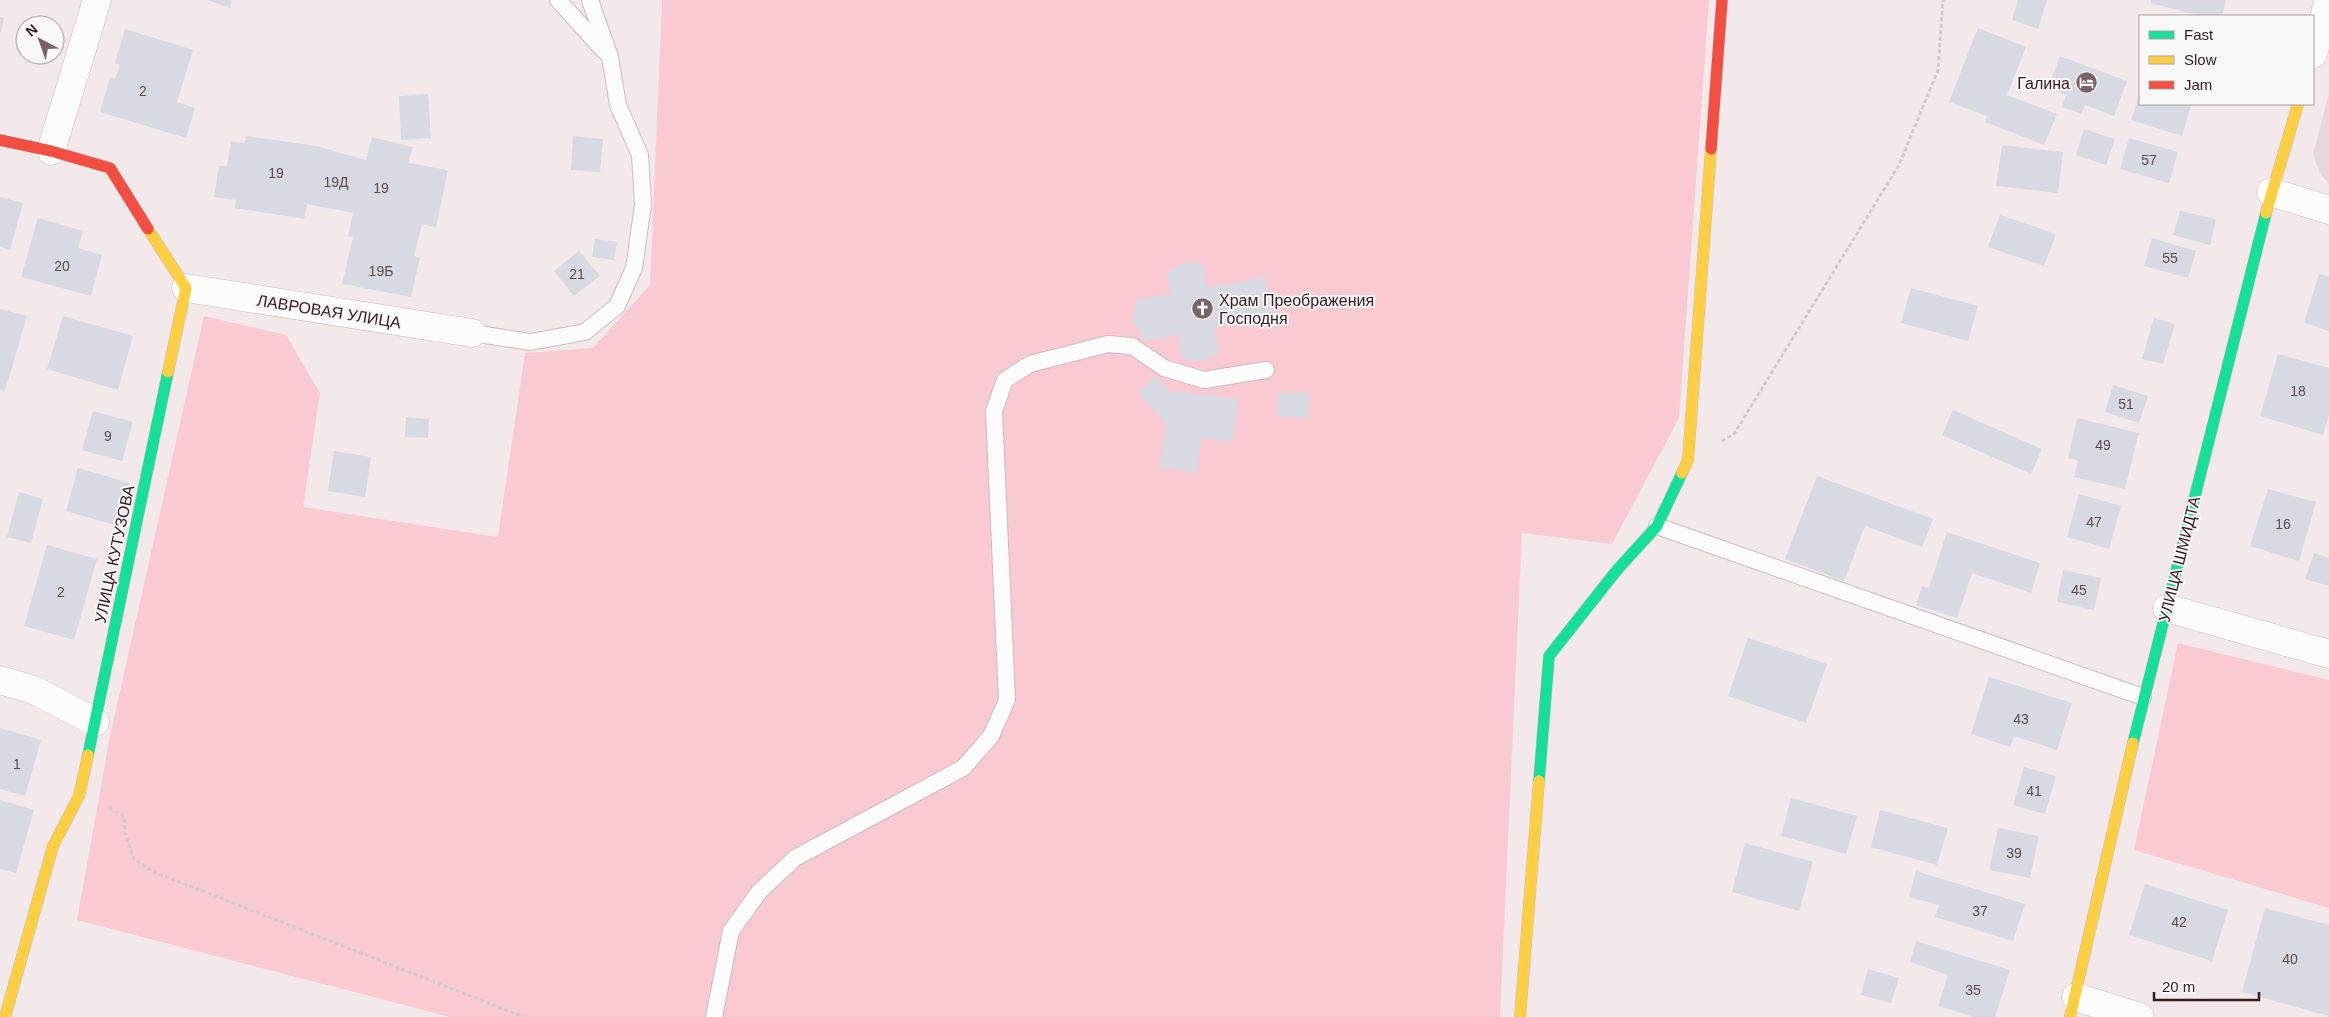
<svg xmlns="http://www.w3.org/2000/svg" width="2329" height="1017" viewBox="0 0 2329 1017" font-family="Arial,sans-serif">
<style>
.built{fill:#e7d7da}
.green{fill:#facad2}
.building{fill:#d7dae2}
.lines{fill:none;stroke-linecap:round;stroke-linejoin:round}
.lane-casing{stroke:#cfbbbe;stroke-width:18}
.street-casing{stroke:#cfbbbe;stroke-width:29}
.fast-casing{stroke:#cfbbbe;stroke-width:12}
.slow-casing{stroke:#cfbbbe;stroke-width:12}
.jam-casing{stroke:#cfbbbe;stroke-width:12}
.path{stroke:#d1cbcc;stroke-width:3;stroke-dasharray:4 2.5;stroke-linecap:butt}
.lane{stroke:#fdfcfc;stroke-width:16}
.street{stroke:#fdfcfc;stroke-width:28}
.fast{stroke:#16e098;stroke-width:11}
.slow{stroke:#ffcf43;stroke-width:11}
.jam{stroke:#f24e42;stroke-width:11}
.labels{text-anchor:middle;stroke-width:4;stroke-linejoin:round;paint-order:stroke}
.number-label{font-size:14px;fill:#604a50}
.poi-label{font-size:16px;fill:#391a20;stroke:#f8f8f8;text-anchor:end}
.street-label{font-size:16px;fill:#391a20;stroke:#f8f8f8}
</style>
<rect width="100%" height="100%" fill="#f3e9eb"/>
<polygon class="built" points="2329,93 2329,183 2320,174 2313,154"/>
<g class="green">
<polygon points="662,0 1709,0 1679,418 1612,544 1522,533 1500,1017 450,1017 77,920 110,736 204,316 286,335 320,393 303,507 498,537 525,353 593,348 650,285"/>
<polygon points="2178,643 2329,680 2329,908 2134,850"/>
</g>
<g class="building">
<polygon points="207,0 232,0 230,8"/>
<polygon points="2018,0 2047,0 2038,29 2012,20"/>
<polygon points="2151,0 2226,0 2222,16 2200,16 2151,3"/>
<polygon points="0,17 4,18 1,33 0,32"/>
<polygon points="1978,28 2026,47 2007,95 2057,114 2044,145 1985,122 1987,116 1949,102"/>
<polygon points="125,29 193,50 177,102 195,108 186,138 100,112 110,77 115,79 120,65 115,63"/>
<polygon points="2060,56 2127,81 2114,116 2085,105 2081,114 2062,107 2066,95 2048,88"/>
<polygon points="2140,93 2140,104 2191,105 2182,136 2131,120"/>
<polygon points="428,94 431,138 401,140 399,96"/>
<polygon points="2084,129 2115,139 2106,165 2076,155"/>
<polygon points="246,136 316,146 366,160 372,137 413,147 408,163 448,170 436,227 422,224 414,256 420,257 411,297 342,284 353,237 348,236 353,213 307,204 304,219 235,208 236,200 214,197 219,166 227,166 231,142 245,143"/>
<polygon points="573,136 603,139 600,172 571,170"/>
<polygon points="2129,138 2178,152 2169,183 2120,169"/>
<polygon points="2002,145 2063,152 2058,193 1996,186"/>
<polygon points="0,197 23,203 10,250 0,247"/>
<polygon points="2180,211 2216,219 2210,245 2173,235"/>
<polygon points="2000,215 2056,234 2044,266 1988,247"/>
<polygon points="38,218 83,231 78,248 102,255 91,296 21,277"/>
<polygon points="2152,238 2196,251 2188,278 2144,266"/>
<polygon points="595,239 617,242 614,260 592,257"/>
<polygon points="579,251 600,276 574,296 554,271"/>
<polygon points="1184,262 1203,265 1207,288 1265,277 1273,318 1214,328 1219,352 1202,362 1182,358 1178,335 1145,341 1133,322 1137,300 1171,294 1167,272"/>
<polygon points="2319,274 2329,277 2329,331 2304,323"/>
<polygon points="1911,288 1978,306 1968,341 1901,323"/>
<polygon points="0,309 27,316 5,391 0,390"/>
<polygon points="63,316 133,336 118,390 47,369"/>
<polygon points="2154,318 2175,324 2163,364 2142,359"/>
<polygon points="2278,354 2329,368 2329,415 2323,435 2260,416"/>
<polygon points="1156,375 1170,391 1238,399 1233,442 1201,438 1197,472 1160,468 1166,424 1138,393"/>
<polygon points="2113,385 2148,396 2139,423 2105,412"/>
<polygon points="1278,392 1309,393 1308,418 1277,416"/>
<polygon points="1953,410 2042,449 2031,474 1942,435"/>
<polygon points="93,411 133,422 122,461 82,450"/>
<polygon points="406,417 429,419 428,438 405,437"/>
<polygon points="2077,418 2139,433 2125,489 2074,477 2078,460 2068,458"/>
<polygon points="334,451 371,457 365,497 328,491"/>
<polygon points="78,468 130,483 118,526 66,511"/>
<polygon points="1817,476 1933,519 1922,547 1865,526 1844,581 1785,559"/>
<polygon points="2268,489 2316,502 2299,561 2250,546"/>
<polygon points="19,492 43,499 31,543 7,537"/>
<polygon points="2079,494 2121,506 2109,549 2067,537"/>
<polygon points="1947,532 2040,563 2031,593 1972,573 1957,618 1916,605 1922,586 1929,588"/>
<polygon points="47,545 97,559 74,640 24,626"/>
<polygon points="2314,553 2329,558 2329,586 2305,579"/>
<polygon points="2063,570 2101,578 2094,610 2057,602"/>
<polygon points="1748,638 1827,664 1806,723 1728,696"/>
<polygon points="1989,677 2072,703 2057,750 2014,736 2010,747 1971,734"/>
<polygon points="0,728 41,740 25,796 0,789"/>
<polygon points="2024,767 2056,776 2045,814 2013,805"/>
<polygon points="1791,798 1857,816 1846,854 1781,836"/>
<polygon points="0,800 34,810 16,873 0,869"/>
<polygon points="1880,810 1948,828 1937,865 1871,847"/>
<polygon points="1998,828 2039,836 2030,878 1989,870"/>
<polygon points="1745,843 1813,862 1799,911 1732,892"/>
<polygon points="1916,871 2025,904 2013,941 1935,917 1939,905 1909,897"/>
<polygon points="2145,884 2228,910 2212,961 2129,935"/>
<polygon points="2265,908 2329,925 2329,1016 2242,992"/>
<polygon points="1916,941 2010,970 1995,1017 1974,1017 1938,1006 1948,975 1910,962"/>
<polygon points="1868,969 1899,978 1891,1003 1861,995"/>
</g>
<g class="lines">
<defs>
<g id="lane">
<polyline points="558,0 605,52"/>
<polyline points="472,333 530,342 585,332 617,306 634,268 643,205 640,155 618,105 610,57 590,0"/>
<polyline points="1657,526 2143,697"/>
<polyline points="714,1017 731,931 759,892 795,858 963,768 991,736 1007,700 994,411 1005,380 1030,364 1108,344 1132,346 1164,368 1204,380 1266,370"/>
</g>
<g id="street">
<polyline points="2313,54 2329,0"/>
<polyline points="51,151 97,0"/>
<polyline points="2271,192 2329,210"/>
<polyline points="186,288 472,333"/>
<polyline points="2167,608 2329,654"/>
<polyline points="0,680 34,690 95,722"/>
<polyline points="2076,997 2140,1017"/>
</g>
<g id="fast">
<polyline points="2133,743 2266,213"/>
<polyline points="88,755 168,372"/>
<polyline points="1539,781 1549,656 1617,570 1657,526 1682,473"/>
</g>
<g id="slow">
<polyline points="2266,213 2298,104"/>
<polyline points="148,229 186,288 168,372"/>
<polyline points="1682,473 1688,460 1711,149"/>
<polyline points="5,1017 53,846 79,796 88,755"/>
<polyline points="1520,1017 1539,781"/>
<polyline points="2070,1017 2133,743"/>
</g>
<g id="jam">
<polyline points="0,140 51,151 110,168 148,229"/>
<polyline points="1711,149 1722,0"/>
</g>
</defs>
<use href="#lane" class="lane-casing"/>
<use href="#street" class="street-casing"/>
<use href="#fast" class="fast-casing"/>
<use href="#slow" class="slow-casing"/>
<use href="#jam" class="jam-casing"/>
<g class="path">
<polyline points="1722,441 1734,434 1899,165 1938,70 1943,0"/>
<polyline points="109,808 124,816 125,833 134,859 154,872 524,1017"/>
</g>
<use href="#lane" class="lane"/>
<use href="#street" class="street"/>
<use href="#fast" class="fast"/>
<use href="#slow" class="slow"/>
<use href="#jam" class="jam"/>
</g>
<defs>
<symbol id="hotel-disc" viewBox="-11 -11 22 22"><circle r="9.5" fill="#7a6267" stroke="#f8f8f8"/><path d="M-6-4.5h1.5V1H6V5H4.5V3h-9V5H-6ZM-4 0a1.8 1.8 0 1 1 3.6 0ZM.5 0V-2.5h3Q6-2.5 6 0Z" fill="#fff"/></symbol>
<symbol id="church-disc" viewBox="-11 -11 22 22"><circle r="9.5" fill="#7a6267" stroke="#f8f8f8"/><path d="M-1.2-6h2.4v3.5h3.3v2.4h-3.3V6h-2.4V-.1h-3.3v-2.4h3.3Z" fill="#fff"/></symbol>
</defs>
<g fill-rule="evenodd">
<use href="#hotel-disc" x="2074" y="70" width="25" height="25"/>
<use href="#church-disc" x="1190" y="296" width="25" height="25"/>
</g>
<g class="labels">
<g class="number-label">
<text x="143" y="96">2</text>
<text x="2149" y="165">57</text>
<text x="276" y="178">19</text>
<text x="336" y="187">19Д</text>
<text x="381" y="193">19</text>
<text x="2170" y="263">55</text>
<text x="62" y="271">20</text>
<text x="381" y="276">19Б</text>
<text x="577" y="279">21</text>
<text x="2298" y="396">18</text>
<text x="2126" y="409">51</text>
<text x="108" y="441">9</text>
<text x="2103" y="450">49</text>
<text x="2094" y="527">47</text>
<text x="2283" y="529">16</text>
<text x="2079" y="595">45</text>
<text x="61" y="597">2</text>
<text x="2021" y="724">43</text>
<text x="17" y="769">1</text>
<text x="2034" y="796">41</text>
<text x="2014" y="858">39</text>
<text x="1980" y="916">37</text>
<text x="2179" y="927">42</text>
<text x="2290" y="964">40</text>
<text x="1973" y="995">35</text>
</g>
<g class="poi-label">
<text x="2070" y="89">Галина</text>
<text x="1219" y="306" text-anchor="start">Храм Преображения<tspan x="1219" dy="18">Господня</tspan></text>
</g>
<g class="street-label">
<text transform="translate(329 311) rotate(9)" y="6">ЛАВРОВАЯ УЛИЦА</text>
<text transform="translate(114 554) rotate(-78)" y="6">УЛИЦА КУТУЗОВА</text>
<text transform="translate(2179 559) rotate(-76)" y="6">УЛИЦА ШМИДТА</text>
</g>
</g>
<rect x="2139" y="15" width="175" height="90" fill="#f8f8f8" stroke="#ac9fa2"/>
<rect x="2149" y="31" width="25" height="8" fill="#16e098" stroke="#ac9fa2"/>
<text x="2184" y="40" font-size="15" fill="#391a20">Fast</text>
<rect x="2149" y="56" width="25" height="8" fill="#ffcf43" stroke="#ac9fa2"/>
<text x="2184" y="65" font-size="15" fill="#391a20">Slow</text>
<rect x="2149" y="81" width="25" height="8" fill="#f24e42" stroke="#ac9fa2"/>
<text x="2184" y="90" font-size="15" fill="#391a20">Jam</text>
<g transform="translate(40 40) rotate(319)"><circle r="24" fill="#f8f8f8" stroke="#ac9fa2"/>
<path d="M0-4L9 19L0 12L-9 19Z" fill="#7a6267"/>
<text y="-8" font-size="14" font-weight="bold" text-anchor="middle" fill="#391a20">N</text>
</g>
<path d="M2154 992v8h105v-8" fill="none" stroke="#391a20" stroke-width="2.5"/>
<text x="2162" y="992" font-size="15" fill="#391a20" stroke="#f8f8f8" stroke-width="4" paint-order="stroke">20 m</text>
</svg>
